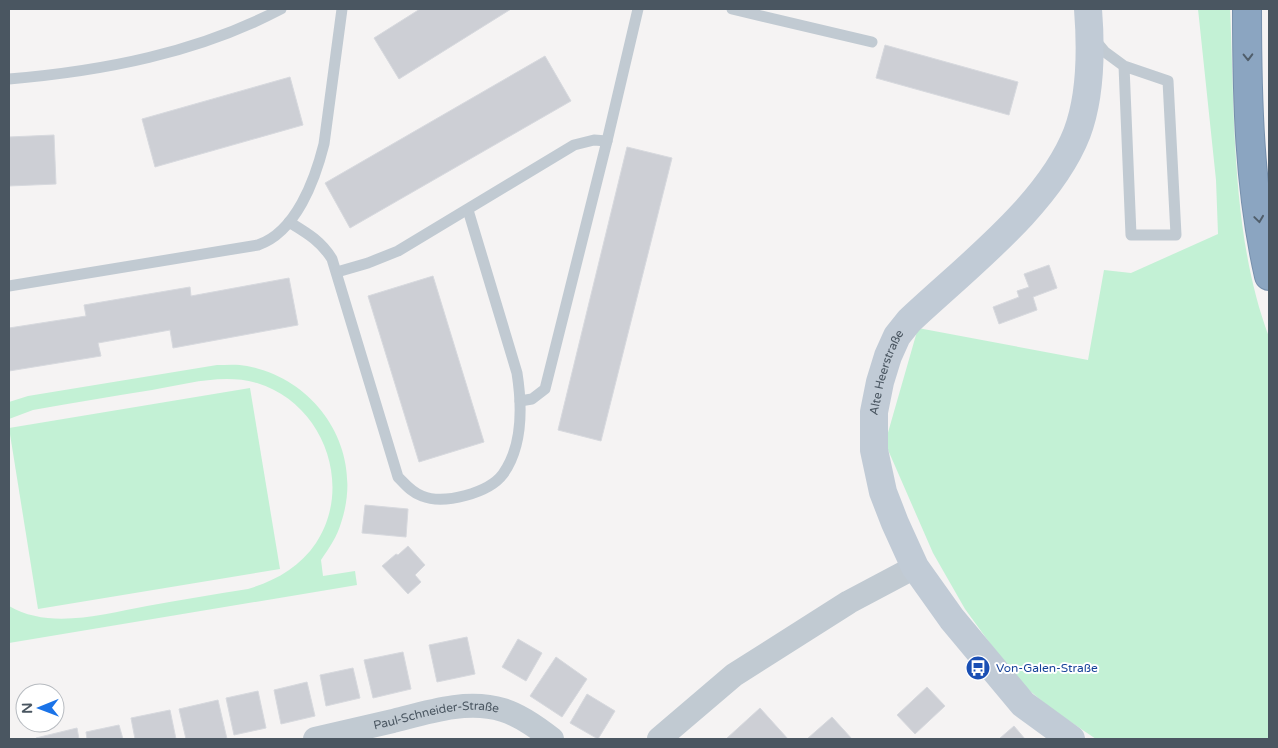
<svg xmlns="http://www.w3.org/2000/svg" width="1278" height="748" viewBox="0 0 1278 748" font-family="'Varela Round',sans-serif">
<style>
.green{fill:#c3f1d5}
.building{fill:#cdcfd5;stroke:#d7d9de}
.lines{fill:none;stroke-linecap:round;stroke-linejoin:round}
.highway-casing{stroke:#7690ad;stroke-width:30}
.lane{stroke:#c1cad2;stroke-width:11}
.street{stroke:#c1cad2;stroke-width:24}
.secondary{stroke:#c1cbd6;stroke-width:28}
.highway{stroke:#8ba5c1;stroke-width:28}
.oneway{stroke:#505e6b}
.labels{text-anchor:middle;stroke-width:4;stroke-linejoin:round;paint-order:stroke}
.street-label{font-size:12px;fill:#4a5661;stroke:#fff}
.transit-label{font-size:12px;fill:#164399;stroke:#fff;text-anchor:start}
</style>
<rect width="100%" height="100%" fill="#f5f3f3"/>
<g class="green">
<path d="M1198 9H1230C1235 115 1231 236 1269 337V739H1096L1050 708 1016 679 965 609 933 553 885 443 918 328 1088 360 1104 270 1131 273 1218 234 1216 180Z"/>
<path d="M217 365C227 365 237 364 247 366 319 380 365 452 341 523 337 537 329 548 321 560L323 576 355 571 357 585 9 643V606C50 630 103 614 147 606 181 600 214 594 248 589 275 581 300 567 316 543 354 485 323 403 257 383 223 373 186 384 152 390 112 396 73 403 33 410L9 419V402L28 396Z"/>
<polygon points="250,388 280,569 38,609 9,428"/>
</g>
<g class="building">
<polygon points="420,9 511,9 399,79 374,38"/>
<polygon points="885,45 1018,82 1009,115 876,78"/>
<polygon points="545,56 571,101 350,228 325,183"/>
<polygon points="290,77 303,125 155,167 142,119"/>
<polygon points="54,135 56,184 9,186 9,137"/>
<polygon points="627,147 672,158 601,441 558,430"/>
<polygon points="1049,265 1057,288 1033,297 1037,310 999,324 993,307 1019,297 1017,291 1029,287 1024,274"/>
<polygon points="433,276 484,442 419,462 368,296"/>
<polygon points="289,278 298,325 173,348 170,330 98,343 101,356 9,371 9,328 86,316 84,305 190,287 191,296"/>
<polygon points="365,505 408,509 406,537 362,533"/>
<polygon points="408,546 425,565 415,575 421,582 408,594 382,566 396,554 398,555"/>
<polygon points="467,637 475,674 437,682 429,645"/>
<polygon points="518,639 542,653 526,681 502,667"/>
<polygon points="403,652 411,689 373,698 364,660"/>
<polygon points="556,657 587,679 562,717 530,696"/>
<polygon points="353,668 360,698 326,706 320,675"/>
<polygon points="307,682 315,716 281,724 274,690"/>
<polygon points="927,687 945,706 915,734 897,715"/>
<polygon points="258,691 266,728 234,735 226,698"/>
<polygon points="587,694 615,711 598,739 570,723"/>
<polygon points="218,700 227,739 186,739 179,709"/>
<polygon points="760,708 788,739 726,739"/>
<polygon points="170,710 176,739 135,739 131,718"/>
<polygon points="832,717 852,739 807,739"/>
<polygon points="119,725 123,739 87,739 86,732"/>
<polygon points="1014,726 1025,739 999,739"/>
<polygon points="77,728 79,739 37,739 36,738"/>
</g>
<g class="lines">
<defs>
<path id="highway" d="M1247 9C1247 98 1249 189 1269 276"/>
</defs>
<use href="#highway" class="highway-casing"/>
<g class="lane">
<polyline points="732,9 872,42"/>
<polyline points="1095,40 1105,52 1124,66 1131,235 1176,235 1168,81 1124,66"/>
<path d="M9 79C103 71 197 53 281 9"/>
<path d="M289 222C307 233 321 241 332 259L398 477C405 484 412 493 422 496 444 505 489 493 503 474 523 446 522 405 517 373L468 210"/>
<polyline points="337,272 368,263 398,251 574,145 594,140 607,141"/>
<path d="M9 286 258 245C296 232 315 180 324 144L342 9"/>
<polyline points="520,401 532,399 545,389 607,141 638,9"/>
</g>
<g class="street">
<path id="s1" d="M315 739C341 733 367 727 393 721 428 712 467 699 503 710 520 715 538 728 552 739"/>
<polyline points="659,739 734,675 849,602 915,567"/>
</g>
<path class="secondary" id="s2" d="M1071 739 1023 704 952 619 915 567 895 523 883 492 874 450V412L880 382 888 356 897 336 909 321C965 268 1049 205 1077 133 1091 96 1091 47 1088 9"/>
<use href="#highway" class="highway"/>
</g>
<defs><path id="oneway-chevron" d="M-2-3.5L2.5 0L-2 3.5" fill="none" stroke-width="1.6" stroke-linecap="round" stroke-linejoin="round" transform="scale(1.25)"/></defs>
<g class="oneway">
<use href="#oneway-chevron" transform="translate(1248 57) rotate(89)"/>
<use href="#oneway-chevron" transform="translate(1259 219) rotate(82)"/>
</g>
<defs>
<symbol id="bus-disc" viewBox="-11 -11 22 22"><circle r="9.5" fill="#1a4fb4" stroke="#fff"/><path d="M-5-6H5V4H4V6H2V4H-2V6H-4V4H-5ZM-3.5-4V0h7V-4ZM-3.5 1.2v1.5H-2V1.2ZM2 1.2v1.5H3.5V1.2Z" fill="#fff"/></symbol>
</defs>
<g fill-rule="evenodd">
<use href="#bus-disc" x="964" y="654" width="28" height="28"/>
</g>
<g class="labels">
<g class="street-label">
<text dy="4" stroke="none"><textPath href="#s2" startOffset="438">Alte Heerstraße</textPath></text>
<text dy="4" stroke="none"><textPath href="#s1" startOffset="124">Paul-Schneider-Straße</textPath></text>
</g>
<g class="transit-label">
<text x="996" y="672">Von-Galen-Straße</text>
</g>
</g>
<rect width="1278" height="748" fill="none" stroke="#4a5661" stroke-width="20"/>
<g transform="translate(40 708) rotate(269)"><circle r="24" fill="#ffffff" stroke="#b7bbc0"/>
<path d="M0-4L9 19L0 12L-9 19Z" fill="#1a73e8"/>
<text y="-8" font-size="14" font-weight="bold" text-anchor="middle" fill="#4a5661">N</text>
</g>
</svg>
